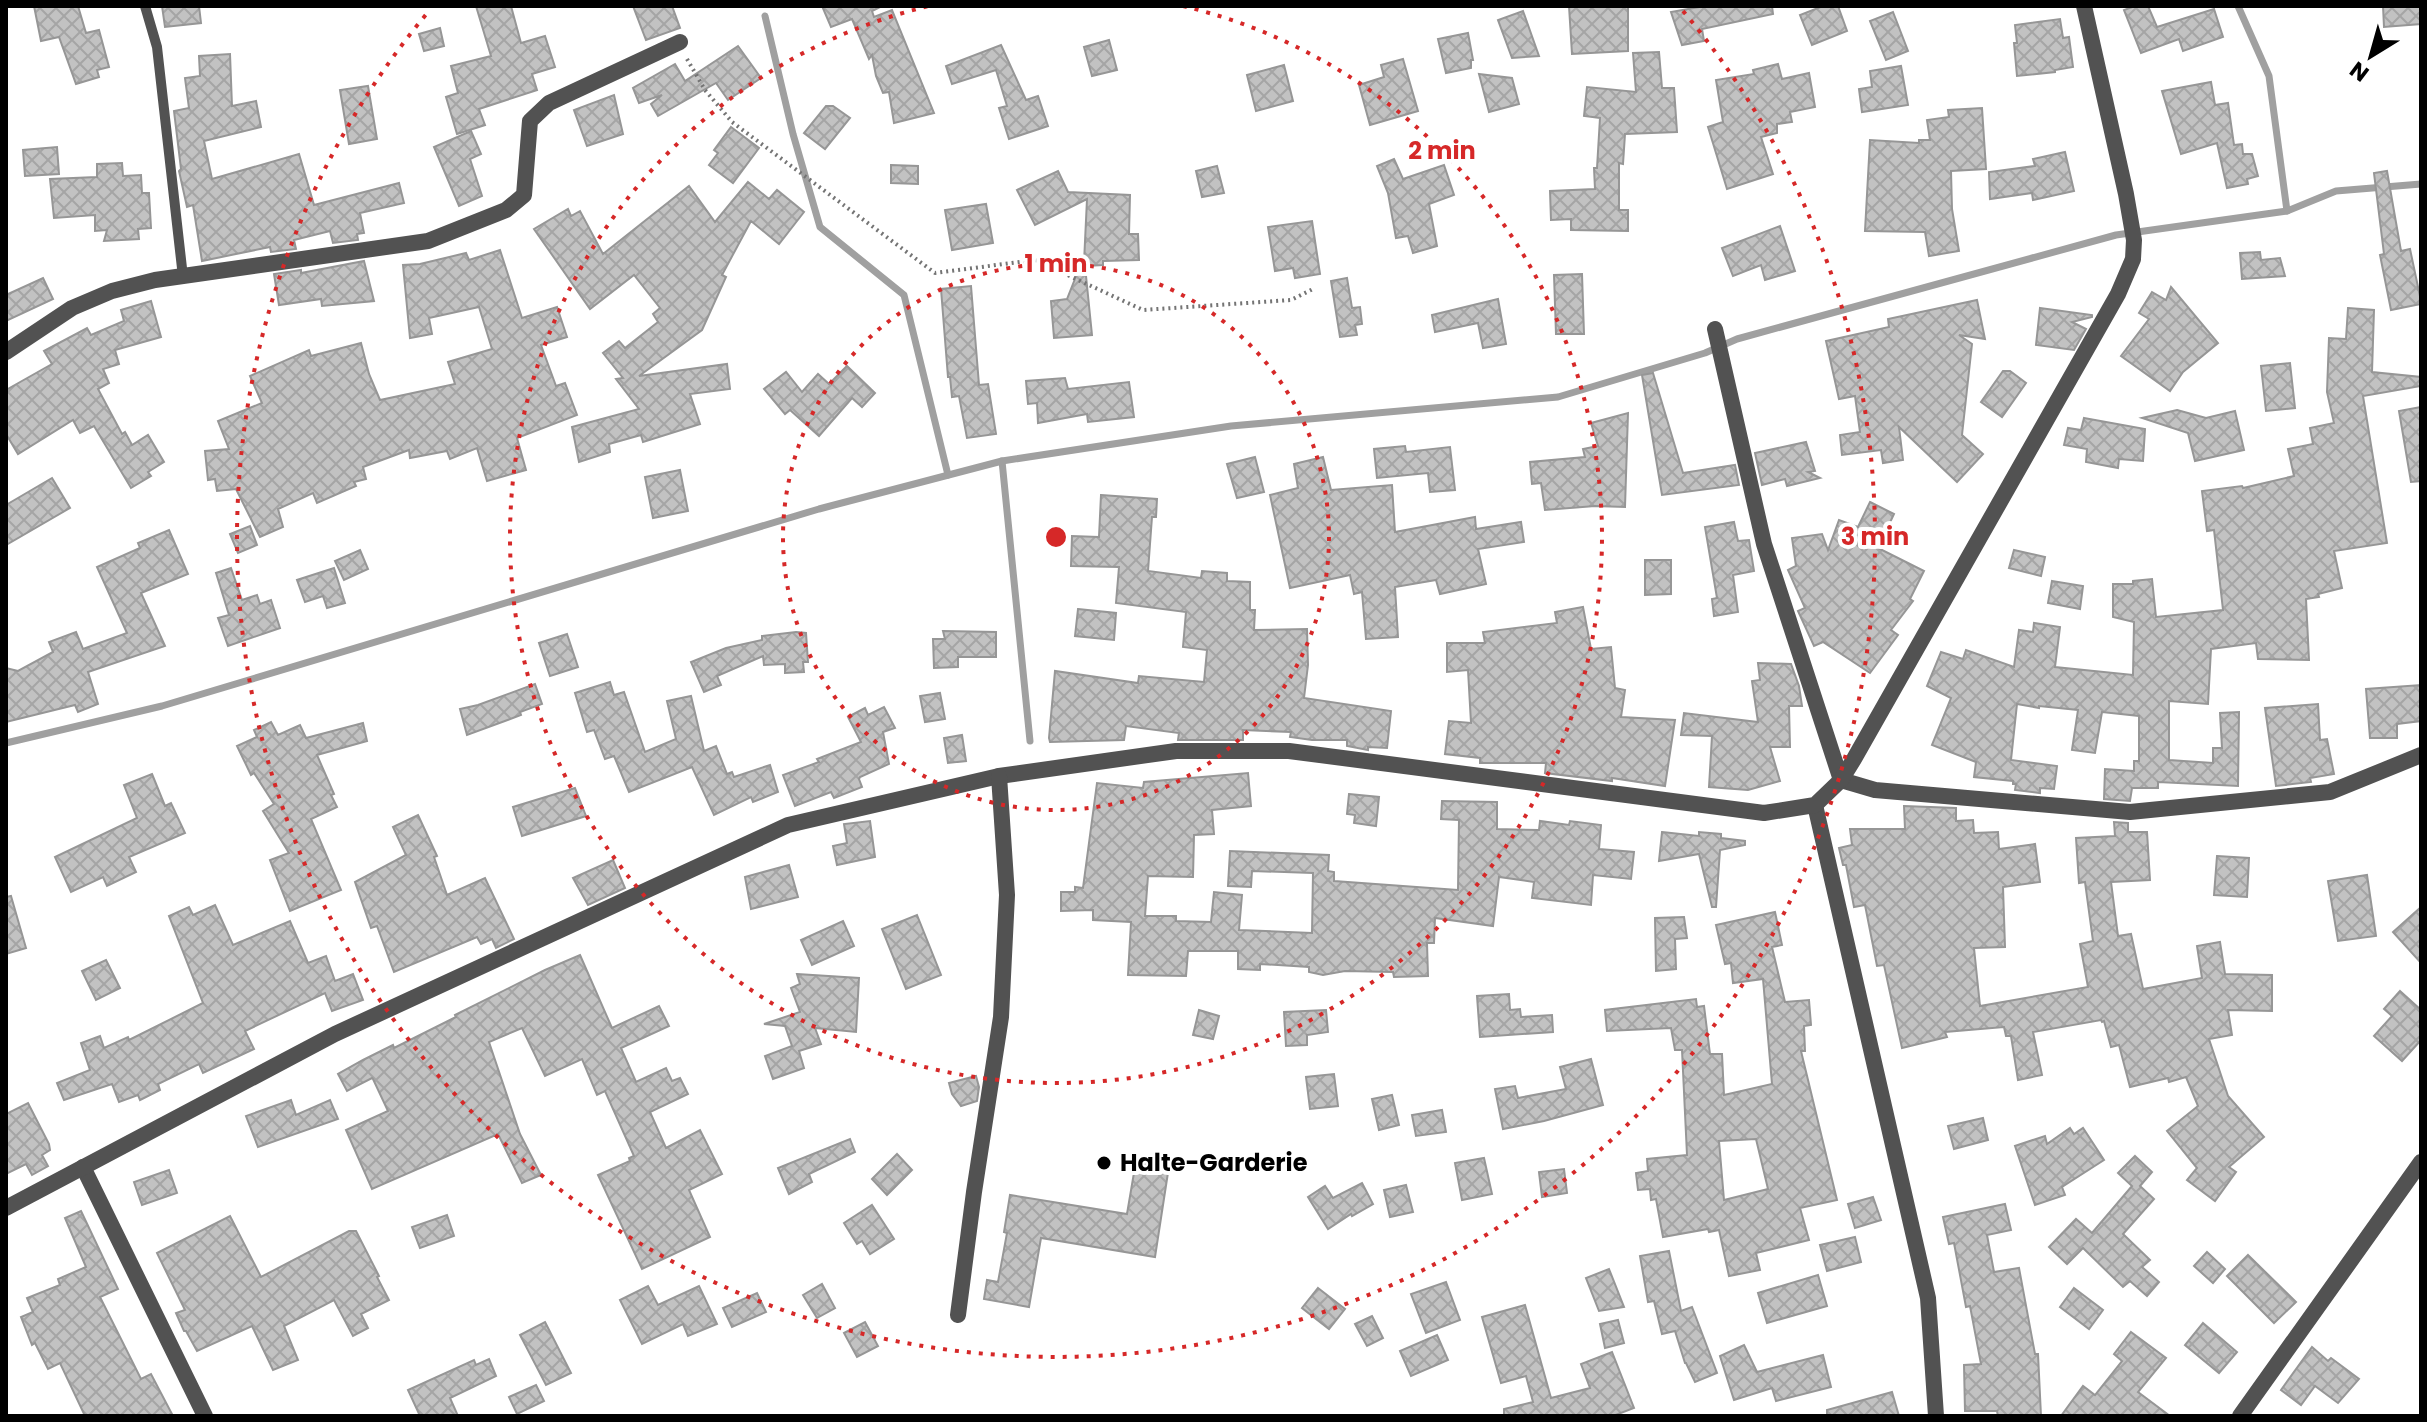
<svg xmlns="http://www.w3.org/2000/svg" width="2427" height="1422" viewBox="0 0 2427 1422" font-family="Poppins,sans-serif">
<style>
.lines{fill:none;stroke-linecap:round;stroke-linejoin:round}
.stream{stroke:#a0a0a0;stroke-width:7}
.building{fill:url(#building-cross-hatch);stroke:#969696;stroke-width:2;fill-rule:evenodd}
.path{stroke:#747474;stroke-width:4;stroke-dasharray:2 4;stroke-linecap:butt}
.lane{stroke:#525252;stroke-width:10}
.street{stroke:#525252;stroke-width:16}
.ring{fill:none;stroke:#d62828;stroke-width:4;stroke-dasharray:4 8}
.poi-dot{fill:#000;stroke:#fff;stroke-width:3}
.labels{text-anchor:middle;stroke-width:8;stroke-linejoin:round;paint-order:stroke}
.poi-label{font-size:24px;font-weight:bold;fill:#000;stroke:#fff;text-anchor:start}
.centre{fill:#d62828;stroke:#fff;stroke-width:4}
.ring-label{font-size:24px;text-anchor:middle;font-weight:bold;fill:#d62828;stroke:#fff;stroke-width:8;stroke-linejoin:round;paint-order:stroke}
</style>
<defs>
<pattern id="building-cross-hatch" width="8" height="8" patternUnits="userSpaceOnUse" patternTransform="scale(2)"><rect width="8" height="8" fill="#c2c2c2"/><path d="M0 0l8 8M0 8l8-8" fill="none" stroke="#a5a5a5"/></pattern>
</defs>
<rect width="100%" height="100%" fill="#fff"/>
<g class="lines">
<g class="stream">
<polyline points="765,16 793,134 820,227 904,295 948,475"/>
<polyline points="2287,211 2336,191 2421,184"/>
<polyline points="1002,461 1030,741"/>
<polyline points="6,743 162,706 819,509 1002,461 1231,426 1558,397 1705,353 1737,339 2116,235 2287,211 2269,76 2238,6"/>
</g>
</g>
<g class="building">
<polygon points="34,6 78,6 86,33 99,30 109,67 97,70 99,77 76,84 59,37 41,41"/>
<polygon points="162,6 199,6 201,23 165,27"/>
<polygon points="476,6 511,6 521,43 545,36 555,67 532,74 537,90 479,109 485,125 457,134 446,97 458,93 451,66 491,56"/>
<polygon points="633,6 672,6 680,28 646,40"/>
<polygon points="822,6 882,6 872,11 874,17 892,10 934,113 894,123 889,92 883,93 876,76 872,55 869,59 852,19 831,27"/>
<polygon points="1569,6 1628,6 1628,51 1572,54"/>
<polygon points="1705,6 1772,6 1773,14 1702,29 1704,41 1682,45 1671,12"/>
<polygon points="1823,6 1838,6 1847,31 1812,45 1800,15"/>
<polygon points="2135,6 2148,6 2157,27 2214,9 2223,37 2183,51 2179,39 2141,53 2124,10"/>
<polygon points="2383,6 2421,6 2421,24 2384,27"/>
<polygon points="1523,11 1539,56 1512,58 1498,20"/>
<polygon points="1893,12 1908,51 1886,60 1870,21"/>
<polygon points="2060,19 2063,38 2069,37 2073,67 2055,70 2055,72 2017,76 2014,43 2017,43 2015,25"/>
<polygon points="440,28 444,46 424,51 419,34"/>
<polygon points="1468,33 1473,60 1471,60 1471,68 1446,73 1438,39"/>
<polygon points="1109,40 1117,70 1092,76 1084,47"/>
<polygon points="1001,45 1026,100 1038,96 1048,126 1009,139 999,108 1007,106 996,70 952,84 946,66"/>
<polygon points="738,46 761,78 728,100 716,83 658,116 651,104 662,95 639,103 633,88 675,64 685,81"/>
<polygon points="1659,52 1662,88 1674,88 1677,132 1625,134 1623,164 1619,163 1619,210 1628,210 1628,231 1571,230 1571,219 1551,220 1550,191 1595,189 1594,168 1597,168 1600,118 1584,116 1587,87 1636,92 1633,53"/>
<polygon points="230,54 232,106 256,101 261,127 204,141 212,179 299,154 314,205 399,183 404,203 360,213 364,233 357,234 358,240 333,243 330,231 294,240 296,249 271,252 270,247 202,261 193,205 187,207 179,171 181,169 174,111 189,108 185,78 200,76 199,56"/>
<polygon points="1403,59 1418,111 1370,125 1359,85 1384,77 1381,65"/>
<polygon points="1778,64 1782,79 1809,73 1815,107 1790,112 1792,122 1777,124 1777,133 1761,137 1773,174 1727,189 1708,127 1723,122 1716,80 1754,74 1753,70"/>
<polygon points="1284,65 1293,101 1256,111 1247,75"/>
<polygon points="1901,66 1908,105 1862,112 1859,89 1872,87 1870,71"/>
<polygon points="1479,74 1512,78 1519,104 1489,112"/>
<polygon points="2211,82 2215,105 2228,103 2234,145 2242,144 2243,154 2252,154 2258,176 2247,179 2248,184 2227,188 2217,143 2181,154 2162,91"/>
<polygon points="368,86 377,139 349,144 340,90"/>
<polygon points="614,95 623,134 587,146 574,110"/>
<polygon points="826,106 833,106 850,118 825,149 804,133"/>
<polygon points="1982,108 1986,169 1951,171 1952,209 1959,251 1929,256 1925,232 1865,231 1870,140 1919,143 1919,140 1930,140 1927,120 1949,117 1948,110"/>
<polygon points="731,127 759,148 733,183 709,165 718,153 714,150"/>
<polygon points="471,131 481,154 470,159 482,196 459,206 434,147"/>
<polygon points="57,147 59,174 25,176 23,150"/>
<polygon points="2065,152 2074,191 2033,200 2032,193 1990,199 1989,172 2035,166 2033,159"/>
<polygon points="1394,159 1403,179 1444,165 1454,195 1429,204 1437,246 1413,253 1408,236 1396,238 1388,193 1377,166"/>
<polygon points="122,163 123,176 141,175 142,193 149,193 151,228 138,229 139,239 104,241 107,230 95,231 95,215 54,218 50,179 97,177 97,164"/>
<polygon points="891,165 918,166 918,184 891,183"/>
<polygon points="1217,166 1224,193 1202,197 1196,171"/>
<polygon points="1058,171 1068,192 1130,195 1129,234 1138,234 1139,260 1103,261 1103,265 1085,266 1092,335 1054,338 1051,301 1067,299 1084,256 1084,263 1087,199 1035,225 1017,190"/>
<polygon points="2387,171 2401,251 2410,249 2421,301 2421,304 2391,310 2380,255 2384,254 2374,173"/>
<polygon points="748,182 769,199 777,190 804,212 779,244 751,221 722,275 726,277 702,330 639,376 727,364 730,389 690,394 700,424 643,442 641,435 609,444 610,452 579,462 572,427 639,409 616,379 623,378 603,353 619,341 625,348 658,322 653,314 660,308 634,275 590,309 534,229 568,209 571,216 580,211 603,254 689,186 715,222"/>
<polygon points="986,204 993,243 952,250 945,210"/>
<polygon points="1312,221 1320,274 1295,278 1293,268 1275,271 1268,227"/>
<polygon points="1780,226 1795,271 1765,280 1761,265 1733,276 1722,248"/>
<polygon points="500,250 522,318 557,307 567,337 541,345 556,386 565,383 577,415 517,438 526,470 487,481 477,448 450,459 447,451 410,458 409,450 363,467 366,479 354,482 356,486 317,503 313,493 278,509 283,527 260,537 236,489 217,491 215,479 208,480 205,451 229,449 218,421 262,403 250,376 309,350 311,356 361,343 369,374 380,400 455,384 448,362 492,349 479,307 429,318 432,334 410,338 403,265 420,264 466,253 469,260"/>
<polygon points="2260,252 2261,260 2280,258 2285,276 2242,279 2240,253"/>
<polygon points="364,261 374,301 322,306 321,299 279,305 274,274 301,270 301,273"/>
<polygon points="1582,274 1584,334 1556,334 1554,275"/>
<polygon points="43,278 53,299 6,321 6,295"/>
<polygon points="1347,278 1352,308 1360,307 1362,324 1355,325 1357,335 1340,337 1331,281"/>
<polygon points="971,286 979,385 988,384 996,434 967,438 959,396 952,397 950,377 948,377 941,289"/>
<polygon points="2171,287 2218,343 2183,372 2170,391 2121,356 2149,319 2139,313 2152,292 2166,300"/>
<polygon points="1498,299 1506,344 1483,348 1478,323 1435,332 1432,315"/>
<polygon points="1977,300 1985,339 1959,335 1972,344 1962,435 1983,454 1957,482 1899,427 1903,460 1883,463 1881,450 1842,455 1840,435 1860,432 1855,396 1839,399 1826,341 1889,327 1888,319"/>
<polygon points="151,301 161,337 115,350 119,364 103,369 109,383 98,389 122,434 125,432 132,445 148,435 164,462 148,472 151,476 131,488 94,426 80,433 73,420 18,454 6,434 6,390 52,364 44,351 87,328 91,335 124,321 121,310"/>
<polygon points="2040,308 2092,315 2092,317 2072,322 2086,329 2074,350 2036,345"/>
<polygon points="2348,308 2374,310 2372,372 2421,377 2421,386 2363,396 2387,543 2334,551 2342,588 2318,594 2319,597 2306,599 2309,660 2258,659 2256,643 2211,649 2208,704 2169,701 2169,760 2213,763 2213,748 2222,748 2220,713 2239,712 2238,786 2158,782 2158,788 2132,788 2130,801 2104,799 2105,769 2134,771 2134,761 2139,761 2139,716 2102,712 2095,753 2072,750 2078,710 2039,706 2039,708 2017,704 2011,760 2057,766 2054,789 2040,788 2040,793 2015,790 2016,784 2013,784 2013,781 1974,777 1976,762 1932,745 1951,698 1927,686 1941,652 1963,659 1966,650 2014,667 2019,630 2033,632 2034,623 2060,627 2055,667 2133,675 2134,622 2113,617 2113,584 2133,584 2133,581 2152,579 2156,617 2223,610 2214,530 2207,531 2202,491 2242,486 2243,488 2294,476 2288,449 2313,444 2310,428 2334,423 2327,392 2329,338 2346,339"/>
<polygon points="2290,363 2295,408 2266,411 2261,366"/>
<polygon points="847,366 875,393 862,407 852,398 819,436 790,410 785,414 764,389 786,372 802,392 818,374 829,384"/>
<polygon points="2003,371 2010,371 2026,383 2002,417 1981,402"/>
<polygon points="1653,373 1683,473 1735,465 1739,485 1662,495 1642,375"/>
<polygon points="1065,378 1068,389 1129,382 1134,417 1088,422 1087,414 1038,423 1037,403 1028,404 1026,381"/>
<polygon points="2421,407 2421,481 2411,482 2399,411"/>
<polygon points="2177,410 2206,418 2235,411 2244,450 2195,461 2188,433 2142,418"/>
<polygon points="1628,413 1625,507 1595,506 1545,510 1541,483 1532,484 1530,462 1585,457 1583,449 1598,446 1591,423"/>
<polygon points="2084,418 2145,429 2143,461 2119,459 2118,468 2086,462 2087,449 2064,445 2068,428 2081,430"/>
<polygon points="1806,442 1815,471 1808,472 1820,478 1787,486 1785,479 1762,485 1755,453"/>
<polygon points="1405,446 1406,452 1450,447 1455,490 1430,492 1428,473 1377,478 1374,449"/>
<polygon points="1255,457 1264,492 1237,498 1227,464"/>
<polygon points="1323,457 1331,490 1392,485 1395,532 1475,517 1476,529 1521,522 1524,542 1478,549 1486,584 1440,594 1436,580 1395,587 1398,637 1366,639 1362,592 1354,594 1350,575 1290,588 1270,495 1298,488 1294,464"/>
<polygon points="680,470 688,511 653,518 645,477"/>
<polygon points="52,478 70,508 6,545 6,505"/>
<polygon points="1101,495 1157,499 1156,517 1152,517 1148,571 1201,578 1202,571 1227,573 1227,581 1250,582 1250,610 1255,610 1254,630 1307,629 1308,665 1304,698 1391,711 1387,748 1368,747 1368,750 1347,746 1347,740 1312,740 1290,737 1291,732 1243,730 1243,740 1178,740 1179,733 1126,726 1124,740 1050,742 1049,738 1055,671 1138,683 1139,676 1204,682 1207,650 1183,647 1186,612 1116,603 1119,567 1071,566 1072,536 1099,537"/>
<polygon points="1870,502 1894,514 1878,548 1924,571 1910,599 1913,601 1891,630 1898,635 1870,673 1823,642 1814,646 1798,611 1805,608 1788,570 1796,566 1792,538 1822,534 1828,550 1839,520 1858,527"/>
<polygon points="1734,522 1738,541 1749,540 1754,571 1733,575 1738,612 1714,616 1712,599 1717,598 1705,527"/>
<polygon points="250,526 257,545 238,553 230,534"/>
<polygon points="169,530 188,574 141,593 165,646 88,672 98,704 78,712 75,705 6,722 6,668 18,671 53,652 49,642 76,632 83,649 127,633 97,567 140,548 138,543"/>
<polygon points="360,550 368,569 344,580 335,561"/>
<polygon points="2014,550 2045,557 2041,576 2009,568"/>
<polygon points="1645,560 1671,560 1671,594 1645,595"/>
<polygon points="231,568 242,600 257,595 260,604 271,600 280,628 228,646 218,618 229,615 216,573"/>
<polygon points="334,568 345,603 327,608 323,596 305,602 297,580"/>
<polygon points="2052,581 2083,586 2080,609 2048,603"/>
<polygon points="1583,607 1591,649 1611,647 1615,688 1625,690 1621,717 1675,720 1665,786 1612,778 1612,781 1545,773 1546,763 1480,763 1480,758 1445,754 1449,721 1471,723 1468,670 1447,672 1447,643 1485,643 1483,632 1557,623 1555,612"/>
<polygon points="1078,609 1116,613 1114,640 1075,636"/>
<polygon points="943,631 996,632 996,657 958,657 958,667 934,668 933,639 945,639"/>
<polygon points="796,632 806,633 808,662 803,662 804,672 785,673 785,664 764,665 763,656 717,676 721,685 704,692 691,662 726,648 762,640 762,636"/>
<polygon points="567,634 578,667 550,676 539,643"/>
<polygon points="1758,663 1791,664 1799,686 1802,706 1789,706 1790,747 1770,747 1780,781 1748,790 1709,787 1712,736 1681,735 1684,713 1758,722 1752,681 1760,680"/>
<polygon points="610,682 614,695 624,692 645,752 676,739 667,701 691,696 704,751 716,746 727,774 732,772 734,777 770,765 778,792 753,802 751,797 714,815 692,767 629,792 614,756 605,759 594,730 587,732 575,693"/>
<polygon points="535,684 542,704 520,712 521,715 467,735 460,709 478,705"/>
<polygon points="2421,685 2421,721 2397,724 2397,738 2370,738 2366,689"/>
<polygon points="940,693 945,719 925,722 920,696"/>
<polygon points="2318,704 2320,740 2327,739 2334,774 2310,778 2311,782 2276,786 2265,708"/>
<polygon points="884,707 895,728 883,732 889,764 860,777 859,779 862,787 834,798 831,792 795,806 783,775 819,762 817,759 861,742 848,717 865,708 868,715"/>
<polygon points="271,722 278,735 300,725 306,738 363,723 367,741 317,755 334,794 331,795 337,807 311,819 341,890 290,911 270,860 289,853 263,811 274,804 254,773 251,775 237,746 257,737 254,730"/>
<polygon points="962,735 966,761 948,763 944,738"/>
<polygon points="1248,773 1251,806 1212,810 1214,834 1194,835 1193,877 1148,876 1145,916 1176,916 1176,921 1211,922 1214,892 1242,895 1239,930 1312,933 1313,873 1252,871 1251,887 1228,886 1230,851 1329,855 1328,871 1334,872 1334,881 1458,890 1459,820 1441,819 1442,801 1497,802 1497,829 1539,830 1540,821 1569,825 1570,821 1601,825 1599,849 1634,852 1631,879 1593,875 1591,905 1532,898 1534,882 1499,877 1493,926 1435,918 1434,943 1427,943 1428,976 1394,977 1393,972 1345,971 1323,975 1309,972 1309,967 1260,964 1260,970 1238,969 1238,951 1188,951 1186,976 1128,975 1131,922 1093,920 1093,910 1061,911 1061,892 1075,892 1075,887 1083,888 1097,783 1143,788 1144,782"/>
<polygon points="152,774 165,806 171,803 185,833 129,857 136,872 107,886 103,877 71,892 55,857 137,818 124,785"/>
<polygon points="575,788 586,816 522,836 513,807"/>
<polygon points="1349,794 1379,797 1376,826 1354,823 1355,815 1347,814"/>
<polygon points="1904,806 1956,808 1956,821 1973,820 1974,833 1998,832 1999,849 2035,844 2040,882 2003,887 2005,947 1974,948 1980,1006 2088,987 2080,944 2093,941 2085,882 2079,883 2076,838 2115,836 2114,822 2128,823 2128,832 2147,832 2150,880 2111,882 2118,936 2131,934 2143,989 2202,978 2197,946 2220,942 2225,974 2272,975 2272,1011 2228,1010 2232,1035 2209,1039 2228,1096 2264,1137 2229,1167 2236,1172 2215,1201 2187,1180 2197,1168 2167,1131 2198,1106 2186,1077 2169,1082 2168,1078 2130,1087 2119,1045 2111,1047 2104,1021 2102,1022 2101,1020 2033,1032 2042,1075 2018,1080 2011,1036 2006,1036 2004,1027 1945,1032 1947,1037 1902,1048 1884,965 1877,966 1865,905 1854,907 1846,865 1843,865 1839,848 1852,845 1850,829 1905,829"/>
<polygon points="418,815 437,856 434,857 447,895 485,878 514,939 496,948 492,939 481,944 477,937 394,972 377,926 371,928 355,882 406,855 393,827"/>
<polygon points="870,821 875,857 837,865 833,846 847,843 844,824"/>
<polygon points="1662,832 1699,836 1699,832 1721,834 1721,838 1745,841 1745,845 1720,850 1716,907 1712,907 1699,854 1659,861"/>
<polygon points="2217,856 2249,858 2247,897 2214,895"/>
<polygon points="613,860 625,888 588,905 573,878"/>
<polygon points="789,865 798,897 751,909 745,877"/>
<polygon points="2367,875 2376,936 2338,941 2328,881"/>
<polygon points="11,896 26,948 6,954 6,897"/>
<polygon points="215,905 233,945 290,921 308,963 326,956 335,981 353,974 363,1000 332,1011 325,993 245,1031 254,1049 203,1073 199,1064 158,1084 160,1090 140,1100 138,1095 119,1102 112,1084 64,1100 57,1083 90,1070 81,1043 100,1036 104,1048 128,1037 129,1040 203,1003 169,916 189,907 193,915"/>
<polygon points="2421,907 2421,963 2393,932"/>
<path d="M1775 912 1782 945 1772 947 1785 1002 1809 1000 1811 1025 1804 1026 1805 1051H1801L1837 1200 1800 1208 1809 1240 1756 1253 1760 1270 1729 1276 1719 1230 1709 1232 1708 1229 1663 1237 1656 1199 1651 1200 1650 1189 1638 1190 1636 1173 1648 1171 1647 1159 1687 1155 1682 1050H1675L1671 1028 1607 1031 1605 1010 1696 999 1697 1007 1704 1006 1710 1054H1722L1724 1095 1772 1084 1763 979 1733 983 1731 963 1725 964 1716 925ZM1756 1139 1768 1189 1724 1200 1719 1141Z"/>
<polygon points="917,915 941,975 906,989 882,929"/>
<polygon points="1684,917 1687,938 1675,939 1676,969 1656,971 1655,918"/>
<polygon points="843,921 854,946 812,965 801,940"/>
<polygon points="580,955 612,1028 659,1006 669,1026 621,1048 636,1082 666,1068 672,1081 680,1078 688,1094 650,1112 666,1148 700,1130 722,1174 689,1190 710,1237 642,1269 598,1175 630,1161 629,1158 634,1156 605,1091 597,1095 582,1059 545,1076 522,1028 489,1042 520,1134 541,1175 522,1183 498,1134 372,1189 346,1130 388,1111 373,1079 372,1078 347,1091 338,1074 363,1060 393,1045 394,1048 456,1017 455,1015 545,970"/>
<polygon points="106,960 120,988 96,1000 82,971"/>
<polygon points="797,974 859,978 856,1032 815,1028 821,1044 799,1051 804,1068 773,1079 765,1056 792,1046 785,1026 764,1024 800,1012 791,988 800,984"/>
<polygon points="2400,991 2421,1010 2421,1040 2402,1061 2374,1036 2392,1016 2384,1009"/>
<polygon points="1509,994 1510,1010 1520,1009 1521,1017 1552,1015 1553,1032 1480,1037 1477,996"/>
<polygon points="1199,1010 1219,1016 1213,1039 1193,1035"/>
<polygon points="1326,1010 1328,1032 1307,1035 1307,1045 1286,1046 1284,1012"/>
<polygon points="1591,1059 1603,1105 1544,1121 1503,1129 1495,1089 1515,1086 1518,1098 1566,1089 1560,1067"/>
<polygon points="1334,1074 1338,1106 1310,1109 1306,1077"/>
<polygon points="976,1076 979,1087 977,1101 961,1106 952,1094 949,1083"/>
<polygon points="1392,1095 1399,1125 1379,1130 1372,1099"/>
<polygon points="291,1100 296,1115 330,1100 338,1119 258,1147 246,1116"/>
<polygon points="28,1103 49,1144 50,1150 42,1155 48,1166 32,1175 26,1164 6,1174 6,1114"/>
<polygon points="1442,1110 1446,1132 1416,1136 1412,1115"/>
<polygon points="1983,1118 1988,1140 1954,1149 1948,1126"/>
<polygon points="2070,1128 2074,1134 2083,1128 2104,1160 2062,1187 2065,1195 2035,1205 2015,1146 2045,1136 2047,1144"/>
<polygon points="850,1139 855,1152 809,1174 812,1182 789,1194 778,1168"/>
<polygon points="897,1154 912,1170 887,1195 872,1179"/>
<polygon points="2135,1156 2152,1172 2140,1186 2154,1199 2123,1234 2150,1260 2142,1267 2159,1282 2147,1296 2130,1281 2123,1287 2083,1248 2067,1264 2049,1247 2076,1219 2092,1233 2132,1186 2118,1173"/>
<polygon points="1484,1158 1492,1194 1462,1200 1455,1163"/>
<polygon points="1136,1161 1169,1166 1155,1257 1041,1238 1029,1307 984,1299 987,1280 998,1282 1007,1233 1004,1232 1010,1195 1127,1214"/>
<polygon points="1564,1169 1567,1193 1542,1197 1539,1172"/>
<polygon points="169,1170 177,1193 142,1205 134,1182"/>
<polygon points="1362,1183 1373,1204 1352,1216 1351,1214 1328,1229 1308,1197 1325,1186 1333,1198"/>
<polygon points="1406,1185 1413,1212 1390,1217 1384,1190"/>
<polygon points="1873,1197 1881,1220 1855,1228 1848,1204"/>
<polygon points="2005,1204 2011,1230 1987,1235 1994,1272 2019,1268 2035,1354 2038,1354 2041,1416 1998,1416 1997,1411 1965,1411 1964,1365 1981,1364 1970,1306 1966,1307 1954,1243 1949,1244 1943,1217"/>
<polygon points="872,1205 894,1239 870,1254 862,1241 857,1244 844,1223"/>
<polygon points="81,1211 118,1289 100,1297 141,1379 151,1374 173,1416 85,1416 60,1363 48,1369 35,1343 32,1345 21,1317 33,1312 27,1298 60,1285 58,1279 86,1267 65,1218"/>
<polygon points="447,1215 454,1236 420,1248 412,1227"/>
<polygon points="230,1216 261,1277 349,1231 356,1231 379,1276 377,1277 389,1300 361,1314 368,1328 353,1336 334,1300 284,1326 298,1360 273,1370 252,1326 197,1351 186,1331 184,1331 176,1313 185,1310 157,1253"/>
<polygon points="1855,1237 1861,1262 1827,1271 1820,1245"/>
<polygon points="1669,1251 1681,1311 1692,1307 1717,1373 1695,1382 1686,1363 1685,1363 1675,1331 1662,1334 1654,1301 1648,1302 1640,1256"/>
<polygon points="2207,1252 2225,1269 2213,1283 2194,1266"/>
<polygon points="2248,1255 2296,1302 2274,1323 2227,1276"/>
<polygon points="1609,1269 1624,1307 1599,1311 1586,1278"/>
<polygon points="1818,1275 1827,1306 1767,1323 1758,1293"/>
<polygon points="1446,1282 1460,1320 1426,1333 1411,1294"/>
<polygon points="822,1284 835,1308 817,1318 803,1295"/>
<polygon points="648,1286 658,1305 699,1286 717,1324 688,1336 683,1324 642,1344 620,1300"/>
<polygon points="1318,1288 1345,1309 1329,1329 1302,1308"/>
<polygon points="2074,1288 2103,1310 2089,1329 2060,1307"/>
<polygon points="757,1293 766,1312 732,1327 723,1308"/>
<polygon points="1525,1305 1551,1398 1590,1388 1581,1364 1612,1352 1634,1408 1613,1416 1504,1416 1504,1409 1533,1402 1526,1376 1501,1383 1482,1317"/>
<polygon points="1372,1316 1383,1338 1367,1346 1355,1324"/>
<polygon points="1618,1320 1624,1343 1605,1348 1600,1324"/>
<polygon points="545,1322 571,1373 546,1385 520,1335"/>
<polygon points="865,1322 878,1346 857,1357 844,1333"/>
<polygon points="2203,1323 2237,1352 2219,1373 2185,1345"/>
<polygon points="2131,1332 2166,1358 2138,1392 2170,1416 2061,1416 2083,1386 2095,1395 2122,1361 2114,1354"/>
<polygon points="1437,1335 1448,1360 1411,1376 1400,1351"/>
<polygon points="1744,1345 1757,1372 1823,1355 1831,1387 1776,1401 1772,1388 1734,1400 1720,1356"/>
<polygon points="2312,1347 2328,1361 2331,1358 2359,1379 2338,1403 2315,1386 2301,1405 2281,1390"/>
<polygon points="489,1359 496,1376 450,1398 458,1416 420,1416 408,1390 474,1360 476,1365"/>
<polygon points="536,1385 544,1401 517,1414 509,1397"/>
<polygon points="1892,1392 1899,1416 1827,1416 1827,1410"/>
</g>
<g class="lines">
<polyline class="path" points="687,59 705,90 732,122 935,273 1035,260 1143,310 1291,300 1313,289"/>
<polyline class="lane" points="145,6 157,47 183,277"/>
<g class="street">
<polyline points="1715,329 1764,544 1841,780 1875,790 2130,812 2330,792 2421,755"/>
<polyline points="6,352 72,308 112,291 155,280 428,241 506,210 524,195 530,121 549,103 680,42"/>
<polyline points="1815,805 1928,1298 1936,1416"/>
<polyline points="83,1167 205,1416"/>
<polyline points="6,1208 335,1034 788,825 999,776 1176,751 1289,751 1764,813 1815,805 1841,780 1854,759 2118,294 2133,259 2134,240 2126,194 2084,6"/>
<polyline points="958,1315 974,1192 1001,1017 1007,895 999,776"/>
<polyline points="2240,1416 2421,1162"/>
</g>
</g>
<g class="ring">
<circle cx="1056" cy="537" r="273"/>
<path d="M1183 6A546 546 0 1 1 929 6"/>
<path d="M1683 11A819 819 0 1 1 429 11"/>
</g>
<circle class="poi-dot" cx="1104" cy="1163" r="8"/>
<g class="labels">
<g class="poi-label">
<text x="1120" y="1171">Halte-Garderie</text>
</g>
</g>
<circle cx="1056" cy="537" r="12" class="centre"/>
<g class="ring-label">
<text x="1442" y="159">2 min</text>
<text x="1056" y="272">1 min</text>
<text x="1875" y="545">3 min</text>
</g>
<rect width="2427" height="1422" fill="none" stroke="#000000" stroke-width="16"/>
<g transform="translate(2371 56) rotate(217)" stroke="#ffffff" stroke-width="6" paint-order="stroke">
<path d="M0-6L14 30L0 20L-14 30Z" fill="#000000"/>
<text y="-12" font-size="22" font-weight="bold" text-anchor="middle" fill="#000000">N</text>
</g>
</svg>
